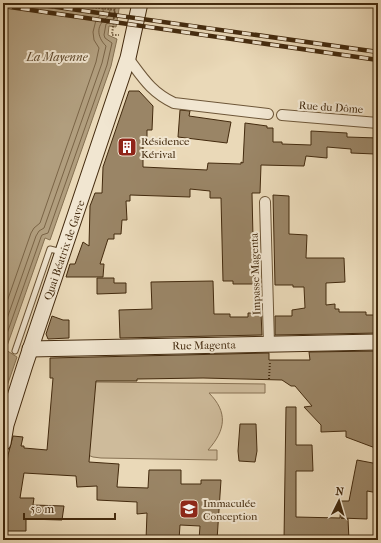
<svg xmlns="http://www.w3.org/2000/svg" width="381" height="543" viewBox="0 0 381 543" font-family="'IM FELL French Canon',serif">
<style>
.green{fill:#cebb9b;stroke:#887254}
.water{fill:#b19e7e;stroke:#857051}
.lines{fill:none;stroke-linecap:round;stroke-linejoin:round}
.shore{stroke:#7a6446;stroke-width:1}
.building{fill:#9a8566;stroke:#432a0e}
.lane-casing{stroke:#6d5638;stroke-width:7}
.street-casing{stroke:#6d5638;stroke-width:12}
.secondary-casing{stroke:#432a0e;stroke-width:17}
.path{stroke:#432a0e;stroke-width:2;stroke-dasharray:1 2;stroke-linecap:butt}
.lane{stroke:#f1e6d1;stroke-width:5}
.street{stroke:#f1e6d1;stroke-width:10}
.secondary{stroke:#f1e6d1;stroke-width:15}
.rail-casing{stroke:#432a0e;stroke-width:4.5}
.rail{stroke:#f1e6d1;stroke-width:3;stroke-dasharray:9;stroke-linecap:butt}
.labels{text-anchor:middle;stroke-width:4;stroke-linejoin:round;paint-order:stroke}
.street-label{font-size:11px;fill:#432a0e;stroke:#f1e6d1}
.poi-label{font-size:11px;fill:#432a0e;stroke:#f1e6d1;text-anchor:start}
.water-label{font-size:12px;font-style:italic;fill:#5e472a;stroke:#f1e6d1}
</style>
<rect width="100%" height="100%" fill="#ead9b8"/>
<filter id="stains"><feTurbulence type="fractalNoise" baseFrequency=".005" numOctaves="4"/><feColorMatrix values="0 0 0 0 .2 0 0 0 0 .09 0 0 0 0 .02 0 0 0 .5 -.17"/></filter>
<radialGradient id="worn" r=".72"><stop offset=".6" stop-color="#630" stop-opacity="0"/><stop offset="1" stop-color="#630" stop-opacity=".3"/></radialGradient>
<path class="green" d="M95 382 265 384V393H209C228 412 226 430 208 450H217V460L101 458 93 457 85 454Z"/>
<polygon class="water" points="3,3 120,3 116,27 109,26 108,35 117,39 111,66 50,240 45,238 7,346 6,350 17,357 6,389 3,388"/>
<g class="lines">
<g class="shore">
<polyline points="3,313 31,233 34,228 40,223 96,62 99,48 94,40 93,32 96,20 103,12 104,3"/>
<path d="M3 330 36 236 39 231 44 228 102 63 106 46C96 36 96 24 109 16L111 3"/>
<polyline points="3,345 41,237 42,235 48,233 107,65 112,43 105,38 104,35 106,24 113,21 116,3"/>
</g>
</g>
<g class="building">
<polygon points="129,91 139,91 153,106 152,130 147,130 147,141 143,141 143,167 207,170 208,163 241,164 241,162 243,163 245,123 267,126 267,128 273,128 273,142 282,142 282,144 311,145 311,131 347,133 347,137 378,138 378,149 375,149 375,154 351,153 351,149 327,147 327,158 306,156 304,166 261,165 260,193 252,193 254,284 233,284 233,281 223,281 221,198 210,198 210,191 190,189 190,197 130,195 130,201 126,201 127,220 122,220 121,234 114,234 114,239 108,239 100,264 104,264 103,277 66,277 70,264 75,264 83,242 89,246 90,206 95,193 102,193 103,167"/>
<polygon points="180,110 190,111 189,116 231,122 227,143 178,137"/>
<polygon points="273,195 289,196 289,234 307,235 306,258 344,258 345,282 326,283 326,305 335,304 335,309 339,309 339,312 366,312 366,315 378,315 378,333 275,335 275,316 292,316 292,310 305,308 304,287 293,287 293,285 275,285"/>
<polygon points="97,278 114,278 114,283 126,283 126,293 97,294"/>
<polygon points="213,281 214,314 230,314 230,317 248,317 248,313 261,313 262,335 120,338 119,310 152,309 151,282"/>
<polygon points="52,316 63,320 69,320 69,338 48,339 46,334"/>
<polygon points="378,351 378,449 346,437 346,431 321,432 321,425 304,407 312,406 295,386 291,386 282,380 203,378 137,379 137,381 96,381 89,462 119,464 117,487 148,488 149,470 181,470 181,484 201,484 201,480 221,480 217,540 199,540 200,526 180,525 179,540 146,540 147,513 137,514 137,502 97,500 97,486 77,487 76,476 24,473 20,498 34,498 33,505 64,506 62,520 26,519 26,531 3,531 3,492 8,455 13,436 23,437 21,446 24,446 24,448 47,450 53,378 50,378 50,358 269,353 269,360 310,360 309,352"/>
<polygon points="286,407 296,407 296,445 312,445 313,471 296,471 296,517 340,518 341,501 349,501 357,460 378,464 378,493 367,491 367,519 341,518 348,519 349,540 284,540"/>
<polygon points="240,424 256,424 257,451 255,462 239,461 238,451"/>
</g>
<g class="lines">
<defs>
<g id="lane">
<polyline points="15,351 50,249 62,252"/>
<polyline points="377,501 378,501"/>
</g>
<g id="street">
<path d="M128 58C143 78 151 92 174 103L268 114"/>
<polyline points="282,115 378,123"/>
<polyline points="265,202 269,344"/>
</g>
<g id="secondary">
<polyline points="30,349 378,342"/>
<polyline points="3,443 6,425 25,365 128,58 140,3"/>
</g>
</defs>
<use href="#lane" class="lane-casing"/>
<use href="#street" class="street-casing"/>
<use href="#secondary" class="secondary-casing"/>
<g class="path">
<polyline points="60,3 115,10 112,35 119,35"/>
<polyline points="269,379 270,361"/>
</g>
<use href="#lane" class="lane"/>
<use href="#street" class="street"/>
<use href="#secondary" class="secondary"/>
<defs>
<g id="rail">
<polyline points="28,3 378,52"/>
<polyline points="3,6 378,60"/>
</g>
</defs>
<use href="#rail" class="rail-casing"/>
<use href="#rail" class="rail"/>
</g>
<defs>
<symbol id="building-square" viewBox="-11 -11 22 22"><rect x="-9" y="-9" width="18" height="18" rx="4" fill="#8f2418" stroke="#f1e6d1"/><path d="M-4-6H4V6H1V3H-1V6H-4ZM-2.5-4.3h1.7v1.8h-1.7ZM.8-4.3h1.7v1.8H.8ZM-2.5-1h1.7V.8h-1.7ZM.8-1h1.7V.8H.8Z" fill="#fff"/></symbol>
<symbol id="school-square" viewBox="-11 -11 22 22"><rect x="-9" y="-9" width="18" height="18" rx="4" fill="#8f2418" stroke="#f1e6d1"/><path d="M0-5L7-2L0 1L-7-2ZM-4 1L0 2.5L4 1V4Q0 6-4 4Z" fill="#fff"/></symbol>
</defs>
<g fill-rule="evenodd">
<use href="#building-square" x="116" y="136" width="22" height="22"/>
<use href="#school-square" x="178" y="498" width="22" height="22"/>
</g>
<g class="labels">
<g class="street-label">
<text transform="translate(331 107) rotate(4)" y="4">Rue du Dôme</text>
<text transform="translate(64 250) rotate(-71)" y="4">Quai Béatrix de Gavre</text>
<text transform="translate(255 274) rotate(-92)" y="4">Impasse Magenta</text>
<text transform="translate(204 345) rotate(-1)" y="4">Rue Magenta</text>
</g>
<g class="poi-label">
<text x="141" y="145">Résidence<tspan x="141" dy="13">Kérival</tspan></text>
<text x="203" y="507">Immaculée<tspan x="203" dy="13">Conception</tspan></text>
</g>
<g class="water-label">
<text x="57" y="61">La Mayenne</text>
</g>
</g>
<rect width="381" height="543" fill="none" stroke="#ead9b8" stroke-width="16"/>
<rect x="4" y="4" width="373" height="535" fill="none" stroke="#432a0e" stroke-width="2"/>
<rect x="8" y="8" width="365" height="527" fill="none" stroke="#432a0e"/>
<g transform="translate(339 501) rotate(5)" stroke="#f1e6d1" stroke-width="3" paint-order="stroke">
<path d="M0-3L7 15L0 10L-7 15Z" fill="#432a0e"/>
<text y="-6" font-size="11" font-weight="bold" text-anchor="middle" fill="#432a0e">N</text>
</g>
<path d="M24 513v6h91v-6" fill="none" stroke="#432a0e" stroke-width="2"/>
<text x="30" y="513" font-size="12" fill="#432a0e" stroke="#f1e6d1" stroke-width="3" paint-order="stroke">50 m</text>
<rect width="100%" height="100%" filter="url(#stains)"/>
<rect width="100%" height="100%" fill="url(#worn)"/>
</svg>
